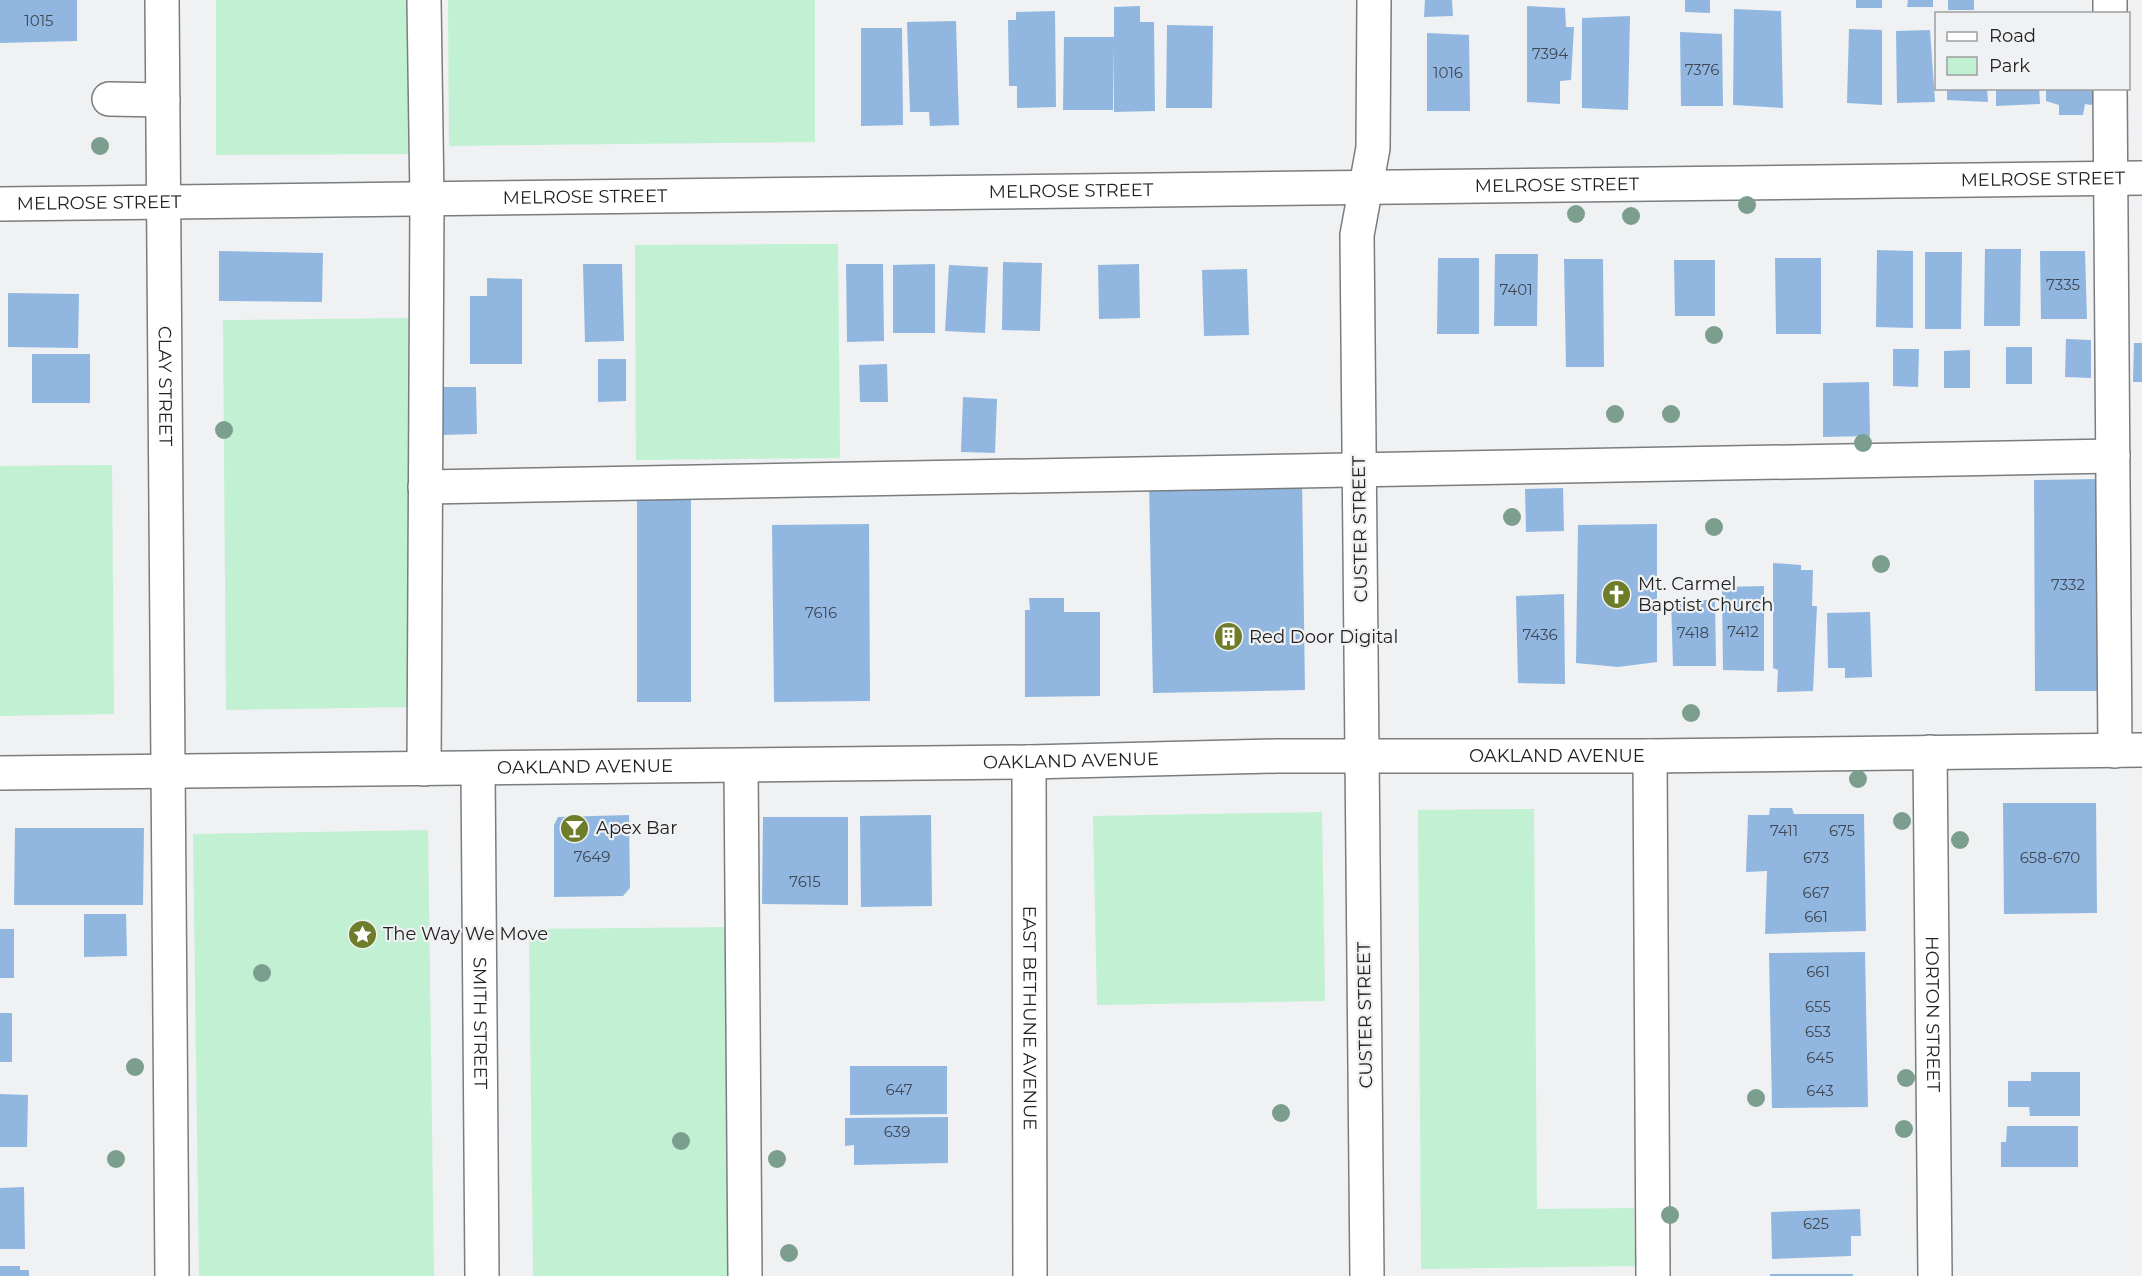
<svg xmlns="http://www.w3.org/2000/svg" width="2142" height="1276" viewBox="0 0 2142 1276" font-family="Montserrat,sans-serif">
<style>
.green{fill:#c2f0d3}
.building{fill:#91b7e1}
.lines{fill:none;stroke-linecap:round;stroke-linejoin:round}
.minor-casing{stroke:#7a7c7e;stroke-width:36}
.minor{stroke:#fff;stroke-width:33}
.tree{fill:#7c9e8e}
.labels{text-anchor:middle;stroke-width:4.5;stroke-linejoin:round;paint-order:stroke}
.number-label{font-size:15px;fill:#3e4752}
.street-label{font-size:18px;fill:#222223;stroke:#eff1f3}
.poi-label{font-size:18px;fill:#222223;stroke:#eff1f3;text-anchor:start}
</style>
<rect width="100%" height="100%" fill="#eff1f3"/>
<g class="green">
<polygon points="216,0 413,0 415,154 216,155"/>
<polygon points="448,0 815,0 815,142 449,146"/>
<polygon points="838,244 840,458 636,460 635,245"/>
<polygon points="409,318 413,707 226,710 223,320"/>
<polygon points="112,465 114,714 0,716 0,466"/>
<polygon points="1534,809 1537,1209 1634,1208 1635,1266 1421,1269 1418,810"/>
<polygon points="1322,812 1325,1001 1097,1005 1093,816"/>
<polygon points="428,830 434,1276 199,1276 193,834"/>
<polygon points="729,927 732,1276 533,1276 529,929"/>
</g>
<g class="building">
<polygon points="0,0 77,0 77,41 0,43"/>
<polygon points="1425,0 1452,0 1453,16 1424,17"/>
<polygon points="1685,0 1710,0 1710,13 1685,12"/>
<rect x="1856" y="0" width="26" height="8"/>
<polygon points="1908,0 1933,0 1933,7 1907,7"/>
<rect x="1948" y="0" width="26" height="10"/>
<polygon points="1140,6 1140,22 1154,22 1155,111 1114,112 1114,45 1113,110 1063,110 1064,37 1114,37 1114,7"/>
<polygon points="1527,6 1565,8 1566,27 1574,27 1571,80 1560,81 1560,104 1527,102"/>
<polygon points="1734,9 1781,11 1783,108 1733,105"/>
<polygon points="1055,11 1056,107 1017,108 1017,86 1009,86 1008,20 1016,20 1016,12"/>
<polygon points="1630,16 1628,110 1582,108 1582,18"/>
<polygon points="956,21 959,125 930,126 929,112 910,112 907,22"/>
<polygon points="1167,25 1213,26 1212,108 1166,108"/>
<polygon points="861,28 902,28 903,125 861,126"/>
<polygon points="1849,29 1882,30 1882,105 1847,103"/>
<polygon points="1930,30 1935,102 1897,103 1896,31"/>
<polygon points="1680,32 1722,34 1723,106 1681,106"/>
<polygon points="1427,33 1469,35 1470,111 1427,111"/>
<polygon points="1947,88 1987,88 1988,102 1947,100"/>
<polygon points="1996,88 2039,88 2040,104 1996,106"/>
<polygon points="2046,88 2097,88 2097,99 2091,105 2085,104 2083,115 2059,115 2059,105 2046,101"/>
<polygon points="1985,249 2021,249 2020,326 1984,326"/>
<polygon points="1877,250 1913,251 1913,328 1876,327"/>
<polygon points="219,251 323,253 322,302 219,301"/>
<polygon points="2040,251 2085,251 2087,319 2041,319"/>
<polygon points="1925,252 1962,252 1961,329 1925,329"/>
<polygon points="1495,254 1538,254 1537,326 1494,326"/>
<polygon points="1438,258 1479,258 1479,334 1437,334"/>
<polygon points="1775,258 1821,258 1821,334 1776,334"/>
<polygon points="1564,259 1603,259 1604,367 1566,367"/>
<polygon points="1674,260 1715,260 1715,316 1675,316"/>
<polygon points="1003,262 1042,263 1040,331 1002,330"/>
<polygon points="583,264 622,264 624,341 585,342"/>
<polygon points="846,264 883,264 884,341 847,342"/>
<polygon points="935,264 935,333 893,333 893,265"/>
<polygon points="1139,264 1140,318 1099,319 1098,265"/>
<polygon points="949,265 988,267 985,333 945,331"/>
<polygon points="1247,269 1249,335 1204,336 1202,270"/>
<polygon points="487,278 522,279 522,364 470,364 470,296 487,296"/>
<polygon points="8,293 79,294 78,348 8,347"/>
<polygon points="2066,339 2091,340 2091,378 2065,377"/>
<polygon points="2134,343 2142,343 2142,382 2133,382"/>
<rect x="2006" y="347" width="26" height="37"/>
<polygon points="1893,349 1919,349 1918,387 1893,386"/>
<polygon points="1970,350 1970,388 1944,388 1944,351"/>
<rect x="32" y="354" width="58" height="49"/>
<polygon points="598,359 626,359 626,401 598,402"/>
<polygon points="887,364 888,402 860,402 859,365"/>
<polygon points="1869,382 1870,436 1823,437 1823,383"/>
<polygon points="443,387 476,387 477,434 443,435"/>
<polygon points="963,397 997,399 995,453 961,452"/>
<polygon points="1302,479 1305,690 1153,693 1149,482"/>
<polygon points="2101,479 2102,691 2035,691 2034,480"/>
<polygon points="1563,488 1564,531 1526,532 1525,489"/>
<rect x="637" y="494" width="54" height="208"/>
<polygon points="869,524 870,701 774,702 772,525"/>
<polygon points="1657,524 1657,662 1618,667 1576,663 1578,525"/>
<polygon points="1773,563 1801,565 1801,570 1813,570 1812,606 1817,606 1813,691 1777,692 1778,670 1773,668"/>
<polygon points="1764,586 1764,671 1723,670 1722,587"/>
<polygon points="1564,594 1565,684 1518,683 1516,596"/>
<polygon points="1029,598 1064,598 1064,612 1100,612 1100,696 1025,697 1025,610 1030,610"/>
<polygon points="1671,600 1715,600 1716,666 1673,666"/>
<polygon points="1870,612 1872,677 1845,678 1845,668 1828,668 1827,613"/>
<polygon points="2003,803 2096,803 2097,913 2004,914"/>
<polygon points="1770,808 1792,808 1794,814 1864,814 1866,931 1765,934 1767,871 1746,872 1748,815 1769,815"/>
<polygon points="629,815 630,888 623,896 554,897 554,825 558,817"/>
<polygon points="931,815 932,906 861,907 860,816"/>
<polygon points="763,817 848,817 848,905 762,904"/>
<polygon points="15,828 144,828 143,905 14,905"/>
<polygon points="84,914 126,914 127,956 84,957"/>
<rect x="0" y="929" width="14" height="49"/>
<polygon points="1865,952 1868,1107 1772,1108 1769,953"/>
<rect x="0" y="1013" width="12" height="49"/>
<polygon points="850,1066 947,1066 947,1114 850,1115"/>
<polygon points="2031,1072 2080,1072 2080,1116 2030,1116 2029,1107 2008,1107 2008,1081 2031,1081"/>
<polygon points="0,1094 28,1095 27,1147 0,1147"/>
<polygon points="948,1117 948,1163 854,1165 854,1145 845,1146 845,1118"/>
<polygon points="2007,1126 2078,1126 2078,1167 2001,1167 2001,1142 2006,1142"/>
<polygon points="24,1187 25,1249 0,1249 0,1188"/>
<polygon points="1860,1209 1861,1236 1851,1236 1851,1256 1772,1259 1771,1212"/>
<polygon points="0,1266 20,1266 20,1270 29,1270 29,1276 0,1276"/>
<rect x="1770" y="1274" width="83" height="2"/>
</g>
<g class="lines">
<defs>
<g id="minor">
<path id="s1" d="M162 0 172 1276"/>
<polyline points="2110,0 2110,14"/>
<polyline points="2110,88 2115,751"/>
<polyline points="109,99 163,100"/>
<path id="s2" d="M0 204 2142 178"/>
<polyline points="425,487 2113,456"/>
<path id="s3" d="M1930 752 1935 1276"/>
<polyline points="1650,756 1653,1276"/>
<path id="s4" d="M1029 762 1030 1276"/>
<polyline points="741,766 745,1276"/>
<polyline points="424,769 427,200 424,0"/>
<path id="s5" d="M478 769 482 1276"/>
<path id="s6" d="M0 773 1029 762 1276 756H1650L2142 750"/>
<polyline points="1367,1276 1357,235 1373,148 1374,0"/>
</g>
</defs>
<use href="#minor" class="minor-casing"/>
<use href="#minor" class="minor"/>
</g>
<g class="tree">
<circle cx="100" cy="146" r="9"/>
<circle cx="1747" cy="205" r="9"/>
<circle cx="1576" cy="214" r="9"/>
<circle cx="1631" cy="216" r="9"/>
<circle cx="1714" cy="335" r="9"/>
<circle cx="1615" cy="414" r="9"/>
<circle cx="1671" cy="414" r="9"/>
<circle cx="224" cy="430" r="9"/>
<circle cx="1863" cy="443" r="9"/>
<circle cx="1512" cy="517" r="9"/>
<circle cx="1714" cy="527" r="9"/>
<circle cx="1881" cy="564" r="9"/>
<circle cx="1691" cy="713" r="9"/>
<circle cx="1858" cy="779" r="9"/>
<circle cx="1902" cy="821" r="9"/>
<circle cx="1960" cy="840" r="9"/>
<circle cx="262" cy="973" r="9"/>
<circle cx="135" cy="1067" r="9"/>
<circle cx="1906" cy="1078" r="9"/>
<circle cx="1756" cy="1098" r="9"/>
<circle cx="1281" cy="1113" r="9"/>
<circle cx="1904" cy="1129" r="9"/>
<circle cx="681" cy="1141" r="9"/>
<circle cx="116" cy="1159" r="9"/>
<circle cx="777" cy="1159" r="9"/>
<circle cx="1670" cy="1215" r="9"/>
<circle cx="789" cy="1253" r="9"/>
</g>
<defs>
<symbol id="church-disc" viewBox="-11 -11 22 22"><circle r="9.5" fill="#6e7d2a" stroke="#eff1f3"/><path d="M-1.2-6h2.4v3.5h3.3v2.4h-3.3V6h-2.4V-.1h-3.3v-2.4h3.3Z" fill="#fff"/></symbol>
<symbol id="building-disc" viewBox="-11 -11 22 22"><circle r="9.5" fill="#6e7d2a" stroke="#eff1f3"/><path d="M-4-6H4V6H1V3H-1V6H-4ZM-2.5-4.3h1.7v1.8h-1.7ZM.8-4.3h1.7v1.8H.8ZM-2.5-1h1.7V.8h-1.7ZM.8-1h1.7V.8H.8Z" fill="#fff"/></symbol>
<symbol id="bar-disc" viewBox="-11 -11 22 22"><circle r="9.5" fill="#6e7d2a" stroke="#eff1f3"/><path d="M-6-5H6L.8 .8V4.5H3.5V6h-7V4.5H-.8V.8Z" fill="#fff"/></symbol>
<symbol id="sight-disc" viewBox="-11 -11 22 22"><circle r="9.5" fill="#6e7d2a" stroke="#eff1f3"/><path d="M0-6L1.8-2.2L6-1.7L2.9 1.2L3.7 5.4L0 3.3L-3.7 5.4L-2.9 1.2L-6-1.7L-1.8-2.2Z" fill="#fff"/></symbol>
</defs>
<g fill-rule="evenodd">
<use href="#church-disc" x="1600" y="578" width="33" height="33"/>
<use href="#building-disc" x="1212" y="620" width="33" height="33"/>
<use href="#bar-disc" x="558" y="812" width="33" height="33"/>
<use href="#sight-disc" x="346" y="918" width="33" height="33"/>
</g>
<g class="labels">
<g class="number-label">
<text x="39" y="26">1015</text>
<text x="1550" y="59">7394</text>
<text x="1702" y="75">7376</text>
<text x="1448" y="78">1016</text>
<text x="2063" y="290">7335</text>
<text x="1516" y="295">7401</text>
<text x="2068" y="590">7332</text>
<text x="821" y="618">7616</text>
<text x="1743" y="637">7412</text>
<text x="1693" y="638">7418</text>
<text x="1540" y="640">7436</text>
<text x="1784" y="836">7411</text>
<text x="1842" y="836">675</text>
<text x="592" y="862">7649</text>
<text x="1816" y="863">673</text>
<text x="2050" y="863">658-670</text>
<text x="805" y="887">7615</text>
<text x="1816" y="898">667</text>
<text x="1816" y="922">661</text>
<text x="1818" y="977">661</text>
<text x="1818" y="1012">655</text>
<text x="1818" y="1037">653</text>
<text x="1820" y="1063">645</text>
<text x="899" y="1095">647</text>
<text x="1820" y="1096">643</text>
<text x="897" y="1137">639</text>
<text x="1816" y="1229">625</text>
</g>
<g class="street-label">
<text dy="6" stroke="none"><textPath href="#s2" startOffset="2043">MELROSE STREET</textPath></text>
<text dy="6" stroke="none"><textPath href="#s2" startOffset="1557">MELROSE STREET</textPath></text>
<text dy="6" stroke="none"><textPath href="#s2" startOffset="1071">MELROSE STREET</textPath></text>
<text dy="6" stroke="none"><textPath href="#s2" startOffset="585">MELROSE STREET</textPath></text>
<text dy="6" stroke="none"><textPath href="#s2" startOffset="99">MELROSE STREET</textPath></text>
<text dy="6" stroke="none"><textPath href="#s1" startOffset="386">CLAY STREET</textPath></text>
<text transform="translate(1360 529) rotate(-91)" y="6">CUSTER STREET</text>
<text dy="6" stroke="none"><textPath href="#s6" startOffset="1557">OAKLAND AVENUE</textPath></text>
<text dy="6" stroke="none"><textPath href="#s6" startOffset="1071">OAKLAND AVENUE</textPath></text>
<text dy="6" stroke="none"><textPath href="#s6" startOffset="585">OAKLAND AVENUE</textPath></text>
<text dy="6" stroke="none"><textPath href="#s3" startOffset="262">HORTON STREET</textPath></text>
<text transform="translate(1365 1015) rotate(-91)" y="6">CUSTER STREET</text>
<text dy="6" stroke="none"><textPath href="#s4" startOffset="256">EAST BETHUNE AVENUE</textPath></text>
<text dy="6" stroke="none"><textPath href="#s5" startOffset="254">SMITH STREET</textPath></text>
</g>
<g class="poi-label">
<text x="1638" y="590">Mt. Carmel<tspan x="1638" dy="21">Baptist Church</tspan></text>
<text x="1249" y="643">Red Door Digital</text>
<text x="596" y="834">Apex Bar</text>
<text x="383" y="940">The Way We Move</text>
</g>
</g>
<rect x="1935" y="12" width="195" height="78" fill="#eff1f3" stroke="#9d9ea0" stroke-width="1.5"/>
<rect x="1947" y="32" width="30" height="9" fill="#ffffff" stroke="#9d9ea0" stroke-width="1.5"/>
<text x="1989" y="42" font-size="18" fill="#222223">Road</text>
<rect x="1947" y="57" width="30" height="18" fill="#c2f0d3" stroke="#9d9ea0" stroke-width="1.5"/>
<text x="1989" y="72" font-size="18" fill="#222223">Park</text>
</svg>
